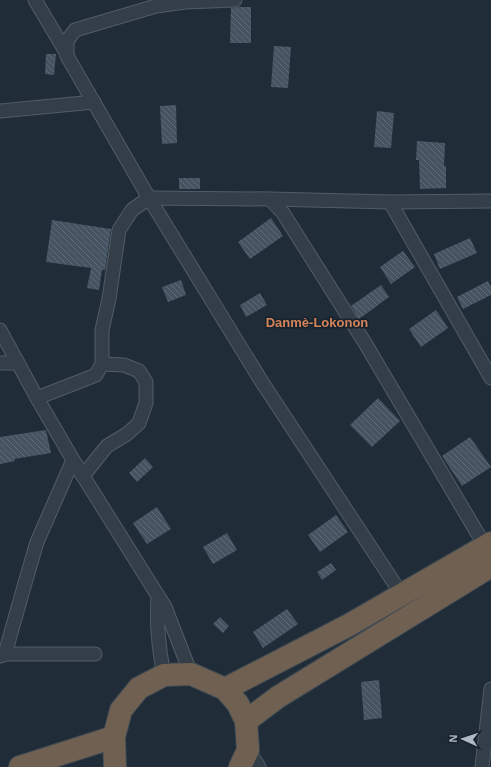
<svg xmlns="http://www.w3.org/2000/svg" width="491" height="767" viewBox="0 0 491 767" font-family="Helvetica,sans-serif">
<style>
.building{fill:url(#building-back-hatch)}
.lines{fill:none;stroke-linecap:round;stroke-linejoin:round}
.street-casing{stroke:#515c66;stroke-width:15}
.highway-casing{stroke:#3e4953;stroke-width:24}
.street{stroke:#343e49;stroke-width:13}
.highway{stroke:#6f6051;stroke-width:22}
.labels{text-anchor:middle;stroke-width:3.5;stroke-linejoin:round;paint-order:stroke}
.quarter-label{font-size:13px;font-weight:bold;fill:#d4845a;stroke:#19232d}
</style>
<defs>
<pattern id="building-back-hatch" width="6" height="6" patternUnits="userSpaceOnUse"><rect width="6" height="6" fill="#465462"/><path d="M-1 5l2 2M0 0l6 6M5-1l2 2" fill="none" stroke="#5e6a77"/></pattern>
</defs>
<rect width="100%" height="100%" fill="#202d38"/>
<g class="building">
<polygon points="239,7 251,7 251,43 230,43 231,8"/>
<polygon points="274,46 291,47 288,88 271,87"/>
<polygon points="46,54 56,54 54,75 45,74"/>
<polygon points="176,105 177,143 162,144 160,106"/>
<polygon points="377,111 394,113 391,148 374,147"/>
<polygon points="417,141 445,143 444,166 446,166 446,188 420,189 419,160 416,160"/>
<rect x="179" y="178" width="21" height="11"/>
<polygon points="271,218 283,236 250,259 238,242"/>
<polygon points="52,220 111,229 105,270 102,270 99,290 87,288 91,268 46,262"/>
<polygon points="470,238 477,253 440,269 434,254"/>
<polygon points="403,251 415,267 391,284 380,267"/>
<polygon points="181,280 186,295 168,302 162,287"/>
<polygon points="488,281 491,287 491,295 463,309 457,297"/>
<polygon points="381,285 389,297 359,319 351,306"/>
<polygon points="260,293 267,305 246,317 240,305"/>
<polygon points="436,310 448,328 421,347 409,329"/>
<polygon points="378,398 400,421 372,447 350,425"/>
<polygon points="46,430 51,453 14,459 15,461 0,464 0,437"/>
<polygon points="470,437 491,467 462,486 442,456"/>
<polygon points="145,458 153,467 137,482 129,473"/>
<polygon points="157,507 171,529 147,544 133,523"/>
<polygon points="336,515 348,532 320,552 308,535"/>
<polygon points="227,533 237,550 213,564 203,547"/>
<polygon points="331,563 336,570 322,580 317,572"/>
<polygon points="287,609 298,624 263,648 253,632"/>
<polygon points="220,617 229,626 223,633 213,624"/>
<polygon points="379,680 382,718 364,720 361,682"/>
</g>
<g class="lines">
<defs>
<g id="street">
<polyline points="35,0 67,54"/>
<polyline points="235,0 185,2 156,6 75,30 67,41 67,56 149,198 260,379 402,595"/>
<polyline points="0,111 94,102"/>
<polyline points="270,199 283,213 365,343 485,546"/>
<polyline points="390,202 491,378"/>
<polyline points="0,330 37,398 73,460 165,607 191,674"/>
<polyline points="0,363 18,363"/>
<polyline points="37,398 96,375 102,364 102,330 109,299 119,230 132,210 149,198 270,199 390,202 491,201"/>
<polyline points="83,476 107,446 127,434 139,423 146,403 146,382 139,371 124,365 102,364"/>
<path d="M158 598C156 624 159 650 164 675"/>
<polyline points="5,654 23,590 37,542 73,460"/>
<polyline points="0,656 5,654 95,654"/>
<polyline points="248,750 259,767"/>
<polyline points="482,767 491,689"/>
</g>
<g id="highway">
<polyline points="225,689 349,625 491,543"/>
<polyline points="246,721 278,697 491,566"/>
<polyline points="20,767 114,737"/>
<polyline points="115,767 114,737 121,710 139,688 164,675 191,674 225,689 238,704 246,721 248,750 240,767"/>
</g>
</defs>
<use href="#street" class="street-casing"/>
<use href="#highway" class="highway-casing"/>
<use href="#street" class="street"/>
<use href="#highway" class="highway"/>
</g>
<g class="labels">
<g class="quarter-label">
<text x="317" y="327">Danmè-Lokonon</text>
</g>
</g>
<g transform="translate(463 739) rotate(273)" stroke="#19232d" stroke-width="3" paint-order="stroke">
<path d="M0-3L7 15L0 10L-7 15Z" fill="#aeb9c5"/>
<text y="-6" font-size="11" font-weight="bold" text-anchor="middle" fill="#aeb9c5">N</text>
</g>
</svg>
